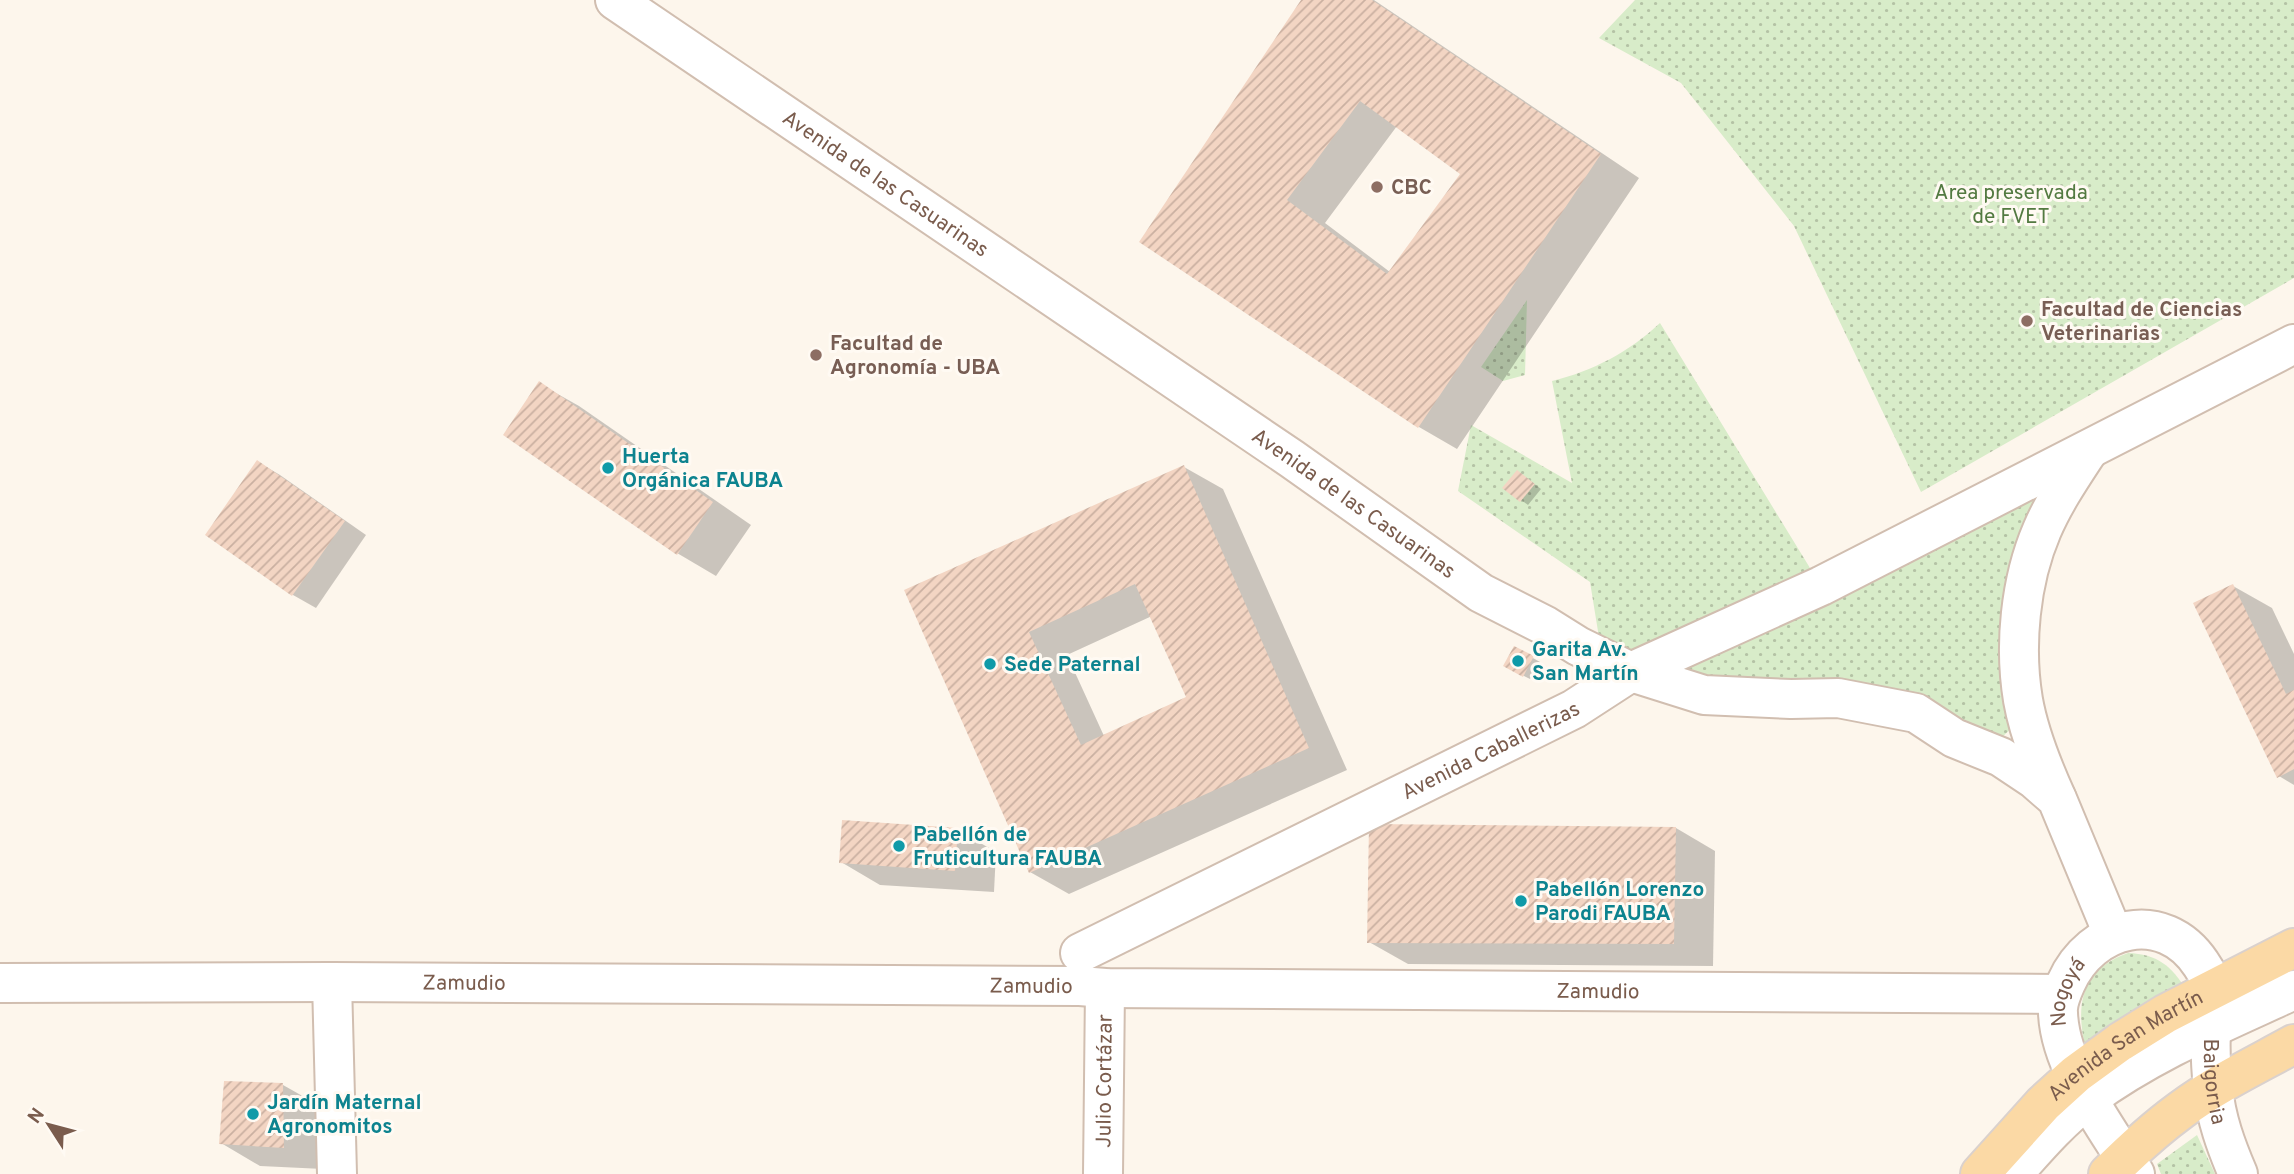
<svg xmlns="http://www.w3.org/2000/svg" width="2294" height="1174" viewBox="0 0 2294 1174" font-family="Overpass,sans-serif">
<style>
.grass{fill:url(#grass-dots)}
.shadow{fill:#0003;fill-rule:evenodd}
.building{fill:url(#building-hatch);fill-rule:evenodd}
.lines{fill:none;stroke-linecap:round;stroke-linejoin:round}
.minor-casing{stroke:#d1beb0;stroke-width:42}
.major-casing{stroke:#dad1cd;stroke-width:42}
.minor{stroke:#fff;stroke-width:38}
.major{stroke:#fbd9a5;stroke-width:38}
.education-dot{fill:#8d6e63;stroke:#fffaf3;stroke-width:2.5}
.culture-dot{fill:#0f9aa8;stroke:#fffaf3;stroke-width:2.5}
.labels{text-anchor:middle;stroke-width:6;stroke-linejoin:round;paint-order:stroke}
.street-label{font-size:21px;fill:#7a5c4d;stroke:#fffaf3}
.education-label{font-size:21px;font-weight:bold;fill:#785e54;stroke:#fffaf3;text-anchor:start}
.park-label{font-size:21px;fill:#537a41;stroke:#fffaf3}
.culture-label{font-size:21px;font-weight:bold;fill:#0d838f;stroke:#fffaf3;text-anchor:start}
</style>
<defs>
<pattern id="grass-dots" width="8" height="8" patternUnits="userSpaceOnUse" patternTransform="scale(1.75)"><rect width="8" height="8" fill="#d8ecc9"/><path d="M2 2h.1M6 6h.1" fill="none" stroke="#b4c2a5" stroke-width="1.8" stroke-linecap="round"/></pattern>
<pattern id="building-hatch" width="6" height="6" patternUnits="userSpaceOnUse" patternTransform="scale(1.75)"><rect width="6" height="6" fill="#f3d5c3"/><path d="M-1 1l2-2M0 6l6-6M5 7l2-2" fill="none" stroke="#cab0a1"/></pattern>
</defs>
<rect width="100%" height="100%" fill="#fdf6ec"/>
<g class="grass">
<polygon points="1635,0 2294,0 2294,278 1921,492 1794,226 1681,83 1599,38"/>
<polygon points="1527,300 1525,375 1503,381 1481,367"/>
<path d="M1660 323 1821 586 2089 449 2061 492 2017 723 1999 740 1792 699 1602 656 1590 582 1458 491 1471 425 1572 483 1552 381C1593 371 1629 352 1660 323Z"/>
<path d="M2128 953C2157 954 2172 966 2186 990L2086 1050C2075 1006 2080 970 2128 953Z"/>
<polygon points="2197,1135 2215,1174 2161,1174 2157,1164"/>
</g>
<g class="shadow">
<path d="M1303 0H1374L1639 178 1457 449 1419 427 1141 241ZM1397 126 1463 174 1390 272 1325 223Z"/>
<polygon points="540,384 579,406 751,525 716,576 677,553"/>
<polygon points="258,462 280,475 366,535 316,608 293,595 208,535"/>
<path d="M1184 467 1223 489 1347 770 1069 894 1030 872 906 591ZM1152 616 1189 698 1104 736 1067 655Z"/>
<polygon points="1524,476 1541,489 1528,505 1505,488"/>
<polygon points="2233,586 2272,608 2294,654 2294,785 2279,776"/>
<polygon points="1515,648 1540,662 1530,679 1505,666"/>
<polygon points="1676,828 1715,851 1713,966 1408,964 1369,942"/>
<polygon points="958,830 996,852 994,892 880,885 841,862"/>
<polygon points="283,1085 322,1107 323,1169 260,1166 221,1143"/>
</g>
<g class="building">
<path d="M1301 0H1372L1601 154 1418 428 1139 242ZM1360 101 1460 174 1387 274 1287 200Z"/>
<polygon points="539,381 713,502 677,555 503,435"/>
<polygon points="257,460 345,521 292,596 205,535"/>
<path d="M1184 465 1309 748 1029 873 904 590ZM1135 584 1186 697 1081 745 1029 632Z"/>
<polygon points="1517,470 1535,484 1520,502 1502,488"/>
<polygon points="2233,584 2286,694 2294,690 2294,769 2277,778 2193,603"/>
<polygon points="1514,646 1534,656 1523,677 1503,666"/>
<polygon points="842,820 958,828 955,871 839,863"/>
<polygon points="1369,824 1676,827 1674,944 1367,943"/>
<polygon points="224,1081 283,1083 284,1148 219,1144"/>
</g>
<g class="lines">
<defs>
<g id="minor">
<path id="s1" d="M615 0 1292 459 1481 593 1546 626 1578 646 1631 672 1704 695 1791 699 1838 698 1916 713 1954 738 2001 757 2034 779 2057 799 2113 934"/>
<path d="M2056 797C2042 766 2029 734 2023 700 2014 646 2020 581 2042 530 2054 502 2071 477 2088 451"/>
<path id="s2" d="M1080 953 1574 709 1631 672 1821 586 2294 344"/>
<polyline points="332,982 337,1174"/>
<path id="s3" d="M0 983 332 982 1080 986 1105 988 2061 994"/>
<path id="s4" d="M1103 1174 1105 988"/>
<path d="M2013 1174C2037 1147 2060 1120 2089 1098 2151 1052 2225 1022 2294 990"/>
<path id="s5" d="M2135 1174C2107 1128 2060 1068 2058 1013 2057 1003 2062 992 2066 983 2091 926 2163 907 2201 964 2206 971 2213 985 2214 993 2215 1005 2212 1018 2211 1030 2210 1049 2211 1069 2213 1088 2216 1119 2226 1146 2238 1174"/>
</g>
<g id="major">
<path id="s6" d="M1980 1174 2043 1104 2076 1074 2120 1042 2165 1014 2294 948"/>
<path d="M2108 1174C2131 1151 2155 1129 2181 1110 2216 1084 2256 1065 2294 1044"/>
</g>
</defs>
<use href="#minor" class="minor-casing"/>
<use href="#major" class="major-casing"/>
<use href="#minor" class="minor"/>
<use href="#major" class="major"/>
</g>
<g class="education-dot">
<circle cx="1377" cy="187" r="7"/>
<circle cx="2027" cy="321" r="7"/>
<circle cx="816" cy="355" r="7"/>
</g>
<g class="culture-dot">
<circle cx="608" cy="468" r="7"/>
<circle cx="1518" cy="661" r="7"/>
<circle cx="990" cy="664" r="7"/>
<circle cx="899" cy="846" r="7"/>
<circle cx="1521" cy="901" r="7"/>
<circle cx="253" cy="1114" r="7"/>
</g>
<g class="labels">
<g class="street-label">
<text dy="7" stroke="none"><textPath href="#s1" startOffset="327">Avenida de las Casuarinas</textPath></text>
<text dy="7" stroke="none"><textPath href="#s1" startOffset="894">Avenida de las Casuarinas</textPath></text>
<text dy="7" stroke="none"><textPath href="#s2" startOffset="458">Avenida Caballerizas</textPath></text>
<text dy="7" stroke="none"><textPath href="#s3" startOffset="464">Zamudio</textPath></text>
<text dy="7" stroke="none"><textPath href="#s3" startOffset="1031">Zamudio</textPath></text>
<text dy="7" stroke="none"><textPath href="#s3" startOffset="1598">Zamudio</textPath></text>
<text dy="7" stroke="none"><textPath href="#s5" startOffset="203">Nogoyá</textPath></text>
<text dy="7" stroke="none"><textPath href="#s6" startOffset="196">Avenida San Martín</textPath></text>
<text dy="7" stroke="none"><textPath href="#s4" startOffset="93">Julio Cortázar</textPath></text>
<text dy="7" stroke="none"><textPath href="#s5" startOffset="502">Baigorria</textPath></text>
</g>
<g class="education-label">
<text x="1391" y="194">CBC</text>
<text x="2041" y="316">Facultad de Ciencias<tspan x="2041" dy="24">Veterinarias</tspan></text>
<text x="830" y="350">Facultad de<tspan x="830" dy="24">Agronomía - UBA</tspan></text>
</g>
<g class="park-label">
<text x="2011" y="199">Area preservada<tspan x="2011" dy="24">de FVET</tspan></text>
</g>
<g class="culture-label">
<text x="622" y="463">Huerta<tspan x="622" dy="24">Orgánica FAUBA</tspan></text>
<text x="1532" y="656">Garita Av.<tspan x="1532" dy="24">San Martín</tspan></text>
<text x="1004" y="671">Sede Paternal</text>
<text x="913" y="841">Pabellón de<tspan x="913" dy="24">Fruticultura FAUBA</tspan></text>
<text x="1535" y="896">Pabellón Lorenzo<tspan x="1535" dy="24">Parodi FAUBA</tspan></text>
<text x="267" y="1109">Jardín Maternal<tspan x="267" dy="24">Agronomitos</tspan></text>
</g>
</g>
<g transform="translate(49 1125) rotate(306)" stroke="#fffaf3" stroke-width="5" paint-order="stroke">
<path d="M0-5L12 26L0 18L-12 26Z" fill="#7a5c4d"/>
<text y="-10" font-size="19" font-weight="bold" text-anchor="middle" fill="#7a5c4d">N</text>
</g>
</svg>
